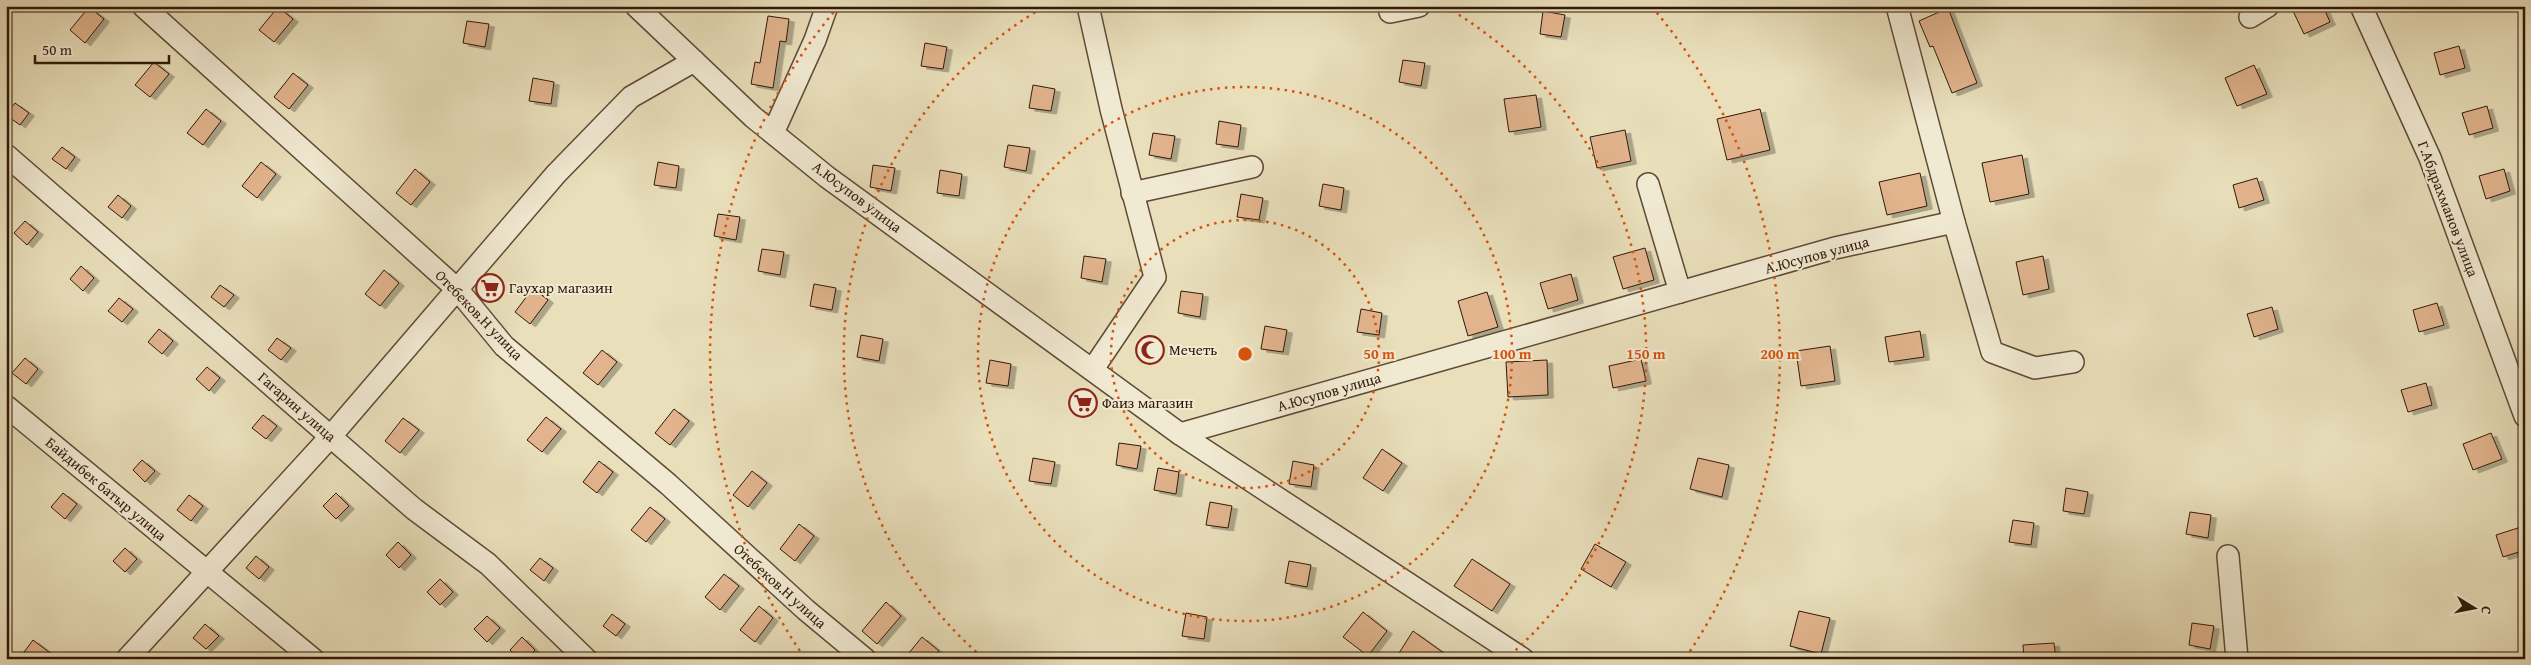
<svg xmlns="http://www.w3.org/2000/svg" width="2531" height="665" viewBox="0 0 2531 665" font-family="'Gentium Book Plus',serif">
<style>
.building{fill:#e1b48d;stroke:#301908;filter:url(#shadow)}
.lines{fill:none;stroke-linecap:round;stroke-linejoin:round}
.street-casing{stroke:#5e4a35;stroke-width:24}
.street{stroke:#f1ead3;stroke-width:21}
.ring{fill:none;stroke:#d6530c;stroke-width:2.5;stroke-dasharray:2.5 5}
.labels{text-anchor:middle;stroke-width:4;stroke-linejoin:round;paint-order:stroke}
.street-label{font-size:15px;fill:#301908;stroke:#f1ead3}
.poi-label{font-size:15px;fill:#301908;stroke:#f1ead3;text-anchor:start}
.centre{fill:#d6530c;stroke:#f1ead3;stroke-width:2.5}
.ring-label{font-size:15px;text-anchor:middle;font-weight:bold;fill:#d6530c;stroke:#f1ead3;stroke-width:4;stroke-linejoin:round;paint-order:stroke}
</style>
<defs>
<filter id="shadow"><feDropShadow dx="5.5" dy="3" stdDeviation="0" flood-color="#0004"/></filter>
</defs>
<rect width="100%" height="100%" fill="#e9dfbb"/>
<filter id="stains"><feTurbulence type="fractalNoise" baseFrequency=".004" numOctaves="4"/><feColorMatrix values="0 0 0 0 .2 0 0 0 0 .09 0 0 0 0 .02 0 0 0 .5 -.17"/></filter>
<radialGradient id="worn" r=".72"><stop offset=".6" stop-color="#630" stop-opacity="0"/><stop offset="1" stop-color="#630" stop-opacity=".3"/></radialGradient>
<g class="building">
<polygon points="2303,6 2323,6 2330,22 2304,34 2293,11"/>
<polygon points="89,7 104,19 85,43 70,30"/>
<polygon points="278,7 293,19 274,42 259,30"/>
<polygon points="1948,8 1977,83 1952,93 1933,46 1930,47 1919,21"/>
<polygon points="1543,11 1565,15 1561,37 1540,34"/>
<polygon points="768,16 789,19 786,42 780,41 773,88 751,84 755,62 760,63"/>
<polygon points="467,21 489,24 485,47 463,43"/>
<polygon points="925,43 947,47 943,69 921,66"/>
<polygon points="2459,46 2465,68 2440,75 2434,53"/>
<polygon points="1403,60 1425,63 1421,86 1399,82"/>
<polygon points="154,62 169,74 150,97 135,85"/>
<polygon points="2254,65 2267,94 2237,106 2225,78"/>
<polygon points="293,73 308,85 289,109 274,97"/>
<polygon points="533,78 554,82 551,104 529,101"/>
<polygon points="1033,85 1055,89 1051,111 1029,108"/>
<polygon points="1536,95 1541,127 1509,132 1504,99"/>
<polygon points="15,103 29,113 20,125 6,115"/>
<polygon points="2487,106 2493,128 2469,135 2462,113"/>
<polygon points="206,109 221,121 203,145 187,133"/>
<polygon points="1760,109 1770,150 1727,160 1717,119"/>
<polygon points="1219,121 1241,125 1238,147 1216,144"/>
<polygon points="1625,130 1631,161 1597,168 1590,137"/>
<polygon points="1153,133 1175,136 1171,159 1149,155"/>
<polygon points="1008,145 1030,148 1026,171 1004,167"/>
<polygon points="62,147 75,157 66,169 52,159"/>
<polygon points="2022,155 2029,194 1990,202 1982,163"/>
<polygon points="261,162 276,174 257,198 242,186"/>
<polygon points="658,162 679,166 676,188 654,185"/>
<polygon points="873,165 895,168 891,191 870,187"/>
<polygon points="415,169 430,182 411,205 396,193"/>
<polygon points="2504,169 2510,191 2486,199 2479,176"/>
<polygon points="940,170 962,174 959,196 937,193"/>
<polygon points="1920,173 1927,206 1887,215 1879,182"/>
<polygon points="2257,178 2264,200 2239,208 2233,185"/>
<polygon points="1323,184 1344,188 1341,210 1319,206"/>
<polygon points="1241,194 1263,198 1259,220 1237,217"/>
<polygon points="118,195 131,206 122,218 108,207"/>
<polygon points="718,214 740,217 736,240 714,236"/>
<polygon points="25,221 38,232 27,245 14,233"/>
<polygon points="1645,248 1654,280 1623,289 1613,257"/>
<polygon points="762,249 784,252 780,275 758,271"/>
<polygon points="1084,256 1106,259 1102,282 1081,278"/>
<polygon points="2043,256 2049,289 2023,295 2016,262"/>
<polygon points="81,266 94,278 83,291 70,279"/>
<polygon points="384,270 399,283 380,306 365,294"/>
<polygon points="1571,274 1578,300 1548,309 1540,283"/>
<polygon points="814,284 836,288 832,310 810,306"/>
<polygon points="220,285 234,295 224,307 211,297"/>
<polygon points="533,288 548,300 530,324 515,312"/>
<polygon points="1181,291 1203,294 1200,317 1178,313"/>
<polygon points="1487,292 1498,327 1468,336 1458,301"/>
<polygon points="119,298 133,309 122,322 108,311"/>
<polygon points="2437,303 2444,325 2419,332 2413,310"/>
<polygon points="2272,307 2278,329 2254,337 2247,314"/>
<polygon points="1361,309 1382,313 1379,335 1357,332"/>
<polygon points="1265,326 1287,330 1283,352 1261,349"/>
<polygon points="159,329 173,341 162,354 148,342"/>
<polygon points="1920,331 1924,357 1889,362 1885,337"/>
<polygon points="861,335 883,339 879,361 857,357"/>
<polygon points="277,338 291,348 281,360 268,350"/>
<polygon points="1830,346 1835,381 1801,386 1796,351"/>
<polygon points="602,350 617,362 598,385 583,373"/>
<polygon points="25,358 38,369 26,384 12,373"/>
<polygon points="1641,359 1646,381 1613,388 1609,366"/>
<polygon points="990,360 1011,364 1008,386 986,383"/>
<polygon points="1547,360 1548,395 1508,397 1506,362"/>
<polygon points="207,367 220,378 209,391 196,379"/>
<polygon points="2426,383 2432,405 2408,412 2401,390"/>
<polygon points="674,409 689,421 670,445 655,433"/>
<polygon points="263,415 277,426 266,439 252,428"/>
<polygon points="546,417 561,429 542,452 527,440"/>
<polygon points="403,418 419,430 400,453 385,441"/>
<polygon points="2491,433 2502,459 2473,470 2463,444"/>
<polygon points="1119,443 1141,446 1137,469 1116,465"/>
<polygon points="1382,449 1402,463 1383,491 1363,478"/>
<polygon points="1033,458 1055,462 1051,484 1029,481"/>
<polygon points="1698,458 1729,465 1722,497 1690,489"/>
<polygon points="142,460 155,471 145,482 133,470"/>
<polygon points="599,461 613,472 597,493 583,482"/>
<polygon points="1293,461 1314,465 1311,487 1289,484"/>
<polygon points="1158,468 1179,472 1176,494 1154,490"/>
<polygon points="752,471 767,483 748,507 733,495"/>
<polygon points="2066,488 2088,492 2084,514 2063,511"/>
<polygon points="63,493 77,504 65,519 51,507"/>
<polygon points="336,493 349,506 336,519 323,506"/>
<polygon points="189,495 203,506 191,521 177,510"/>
<polygon points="1210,502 1232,506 1228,528 1206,525"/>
<polygon points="650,507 665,519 646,542 631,530"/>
<polygon points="2190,512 2211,515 2208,538 2186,534"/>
<polygon points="2013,520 2034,523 2031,545 2009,542"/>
<polygon points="799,524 814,536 795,561 780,549"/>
<polygon points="2521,527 2525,550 2503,557 2496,535"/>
<polygon points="398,542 411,555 399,568 386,555"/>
<polygon points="1595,544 1626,562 1611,587 1581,569"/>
<polygon points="125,548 137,559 125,572 113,561"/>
<polygon points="256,556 269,567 259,579 246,568"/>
<polygon points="540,558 553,568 544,581 530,570"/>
<polygon points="1472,559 1510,584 1492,611 1454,586"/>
<polygon points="1289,561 1311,565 1307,587 1285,583"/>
<polygon points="724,574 739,586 720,610 705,597"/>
<polygon points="440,579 453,592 440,605 427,592"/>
<polygon points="886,602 901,616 877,644 862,631"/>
<polygon points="759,606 773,618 755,642 740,630"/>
<polygon points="1799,611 1830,618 1821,654 1790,646"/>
<polygon points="1363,612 1387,631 1368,656 1343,637"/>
<polygon points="1186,613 1207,617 1204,639 1182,636"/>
<polygon points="612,614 625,624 616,636 603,626"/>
<polygon points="487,616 500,628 487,642 474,629"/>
<polygon points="2192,623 2214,626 2210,649 2189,645"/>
<polygon points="205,624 219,636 206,649 193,638"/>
<polygon points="1413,631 1452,659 1407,659 1399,653"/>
<polygon points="522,637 535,650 527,659 518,659 510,650"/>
<polygon points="922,637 939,651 932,659 904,659"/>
<polygon points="33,640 58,659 19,659"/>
<polygon points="2054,643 2056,659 2024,659 2023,645"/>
</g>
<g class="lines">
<defs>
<g id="street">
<polyline points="143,6 458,290 504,346 668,484 806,610 865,659"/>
<polyline points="636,6 753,117 827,177 1180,434 1523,659"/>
<polyline points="1088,6 1111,109 1155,277 1093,369"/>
<polyline points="1389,6 1390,12 1419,6"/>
<polyline points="1897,6 1954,222"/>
<polyline points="2361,6 2430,158 2525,416"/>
<polyline points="2250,17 2268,6"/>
<polyline points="773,133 815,40 827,6"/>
<polyline points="6,155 414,509 488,564 586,659"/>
<polyline points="1648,184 1680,292"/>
<polyline points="1132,193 1252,167"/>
<polyline points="6,406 313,659"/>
<polyline points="1180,434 1835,248 1954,222 1992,352 2035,368 2073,362"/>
<polyline points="2228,556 2237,659"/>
<polyline points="127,659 331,436 556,174 631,97 694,61"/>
</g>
</defs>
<use href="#street" class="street-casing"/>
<use href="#street" class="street"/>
</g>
<g class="ring">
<circle cx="1245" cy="354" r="134"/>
<circle cx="1245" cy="354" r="267"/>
<path d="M982 657A401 401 0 0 1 1044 7M1446 7A401 401 0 0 1 1508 657"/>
<path d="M804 657A535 535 0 0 1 838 7M1652 7A535 535 0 0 1 1686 657"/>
</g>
<defs>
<symbol id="supermarket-ring" viewBox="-11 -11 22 22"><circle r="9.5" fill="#f1ead3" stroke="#8f2418" stroke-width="1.5"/><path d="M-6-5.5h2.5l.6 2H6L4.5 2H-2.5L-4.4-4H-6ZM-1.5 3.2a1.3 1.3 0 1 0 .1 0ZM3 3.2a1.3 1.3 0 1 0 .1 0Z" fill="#8f2418"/></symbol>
<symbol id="mosque-ring" viewBox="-11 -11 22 22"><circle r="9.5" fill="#f1ead3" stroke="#8f2418" stroke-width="1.5"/><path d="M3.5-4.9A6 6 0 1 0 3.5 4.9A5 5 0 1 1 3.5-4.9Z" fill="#8f2418"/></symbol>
</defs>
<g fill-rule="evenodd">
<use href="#supermarket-ring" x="474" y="272" width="32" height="32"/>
<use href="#mosque-ring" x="1134" y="334" width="32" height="32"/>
<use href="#supermarket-ring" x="1067" y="387" width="32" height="32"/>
</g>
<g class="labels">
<g class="street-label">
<text transform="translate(857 197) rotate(37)" y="5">А.Юсупов улица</text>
<text transform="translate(2448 209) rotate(69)" y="5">Г.Абдрахманов улица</text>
<text transform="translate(1817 255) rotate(-15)" y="5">А.Юсупов улица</text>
<text transform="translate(479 315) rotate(46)" y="5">Отебеков.Н улица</text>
<text transform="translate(1329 392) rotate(-16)" y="5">А.Юсупов улица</text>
<text transform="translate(297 407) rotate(41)" y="5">Гагарин улица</text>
<text transform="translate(106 489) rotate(40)" y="5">Байдибек батыр улица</text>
<text transform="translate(780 586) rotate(42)" y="5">Отебеков.Н улица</text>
</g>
<g class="poi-label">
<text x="509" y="293">Гаухар магазин</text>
<text x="1169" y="355">Мечеть</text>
<text x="1102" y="408">Фаиз магазин</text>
</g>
</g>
<circle cx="1245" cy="354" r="8" class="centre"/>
<g class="ring-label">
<text x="1379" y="359">50 m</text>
<text x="1512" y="359">100 m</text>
<text x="1646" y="359">150 m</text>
<text x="1780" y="359">200 m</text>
</g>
<rect width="2531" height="665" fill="none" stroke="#e9dfbb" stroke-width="25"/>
<rect x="8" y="8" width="2516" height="650" fill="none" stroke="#301908" stroke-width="2.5"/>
<rect x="12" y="12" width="2506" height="640" fill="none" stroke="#301908"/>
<g transform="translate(2474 608) rotate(100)" stroke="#f1ead3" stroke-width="4" paint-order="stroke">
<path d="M0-4L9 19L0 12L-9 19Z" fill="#301908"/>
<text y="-8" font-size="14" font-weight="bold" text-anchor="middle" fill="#301908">С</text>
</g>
<path d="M35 55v8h134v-8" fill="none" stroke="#301908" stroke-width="2.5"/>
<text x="42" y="55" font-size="15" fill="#301908" stroke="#f1ead3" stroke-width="4" paint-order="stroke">50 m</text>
<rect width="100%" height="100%" filter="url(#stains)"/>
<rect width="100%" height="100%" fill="url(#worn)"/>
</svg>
